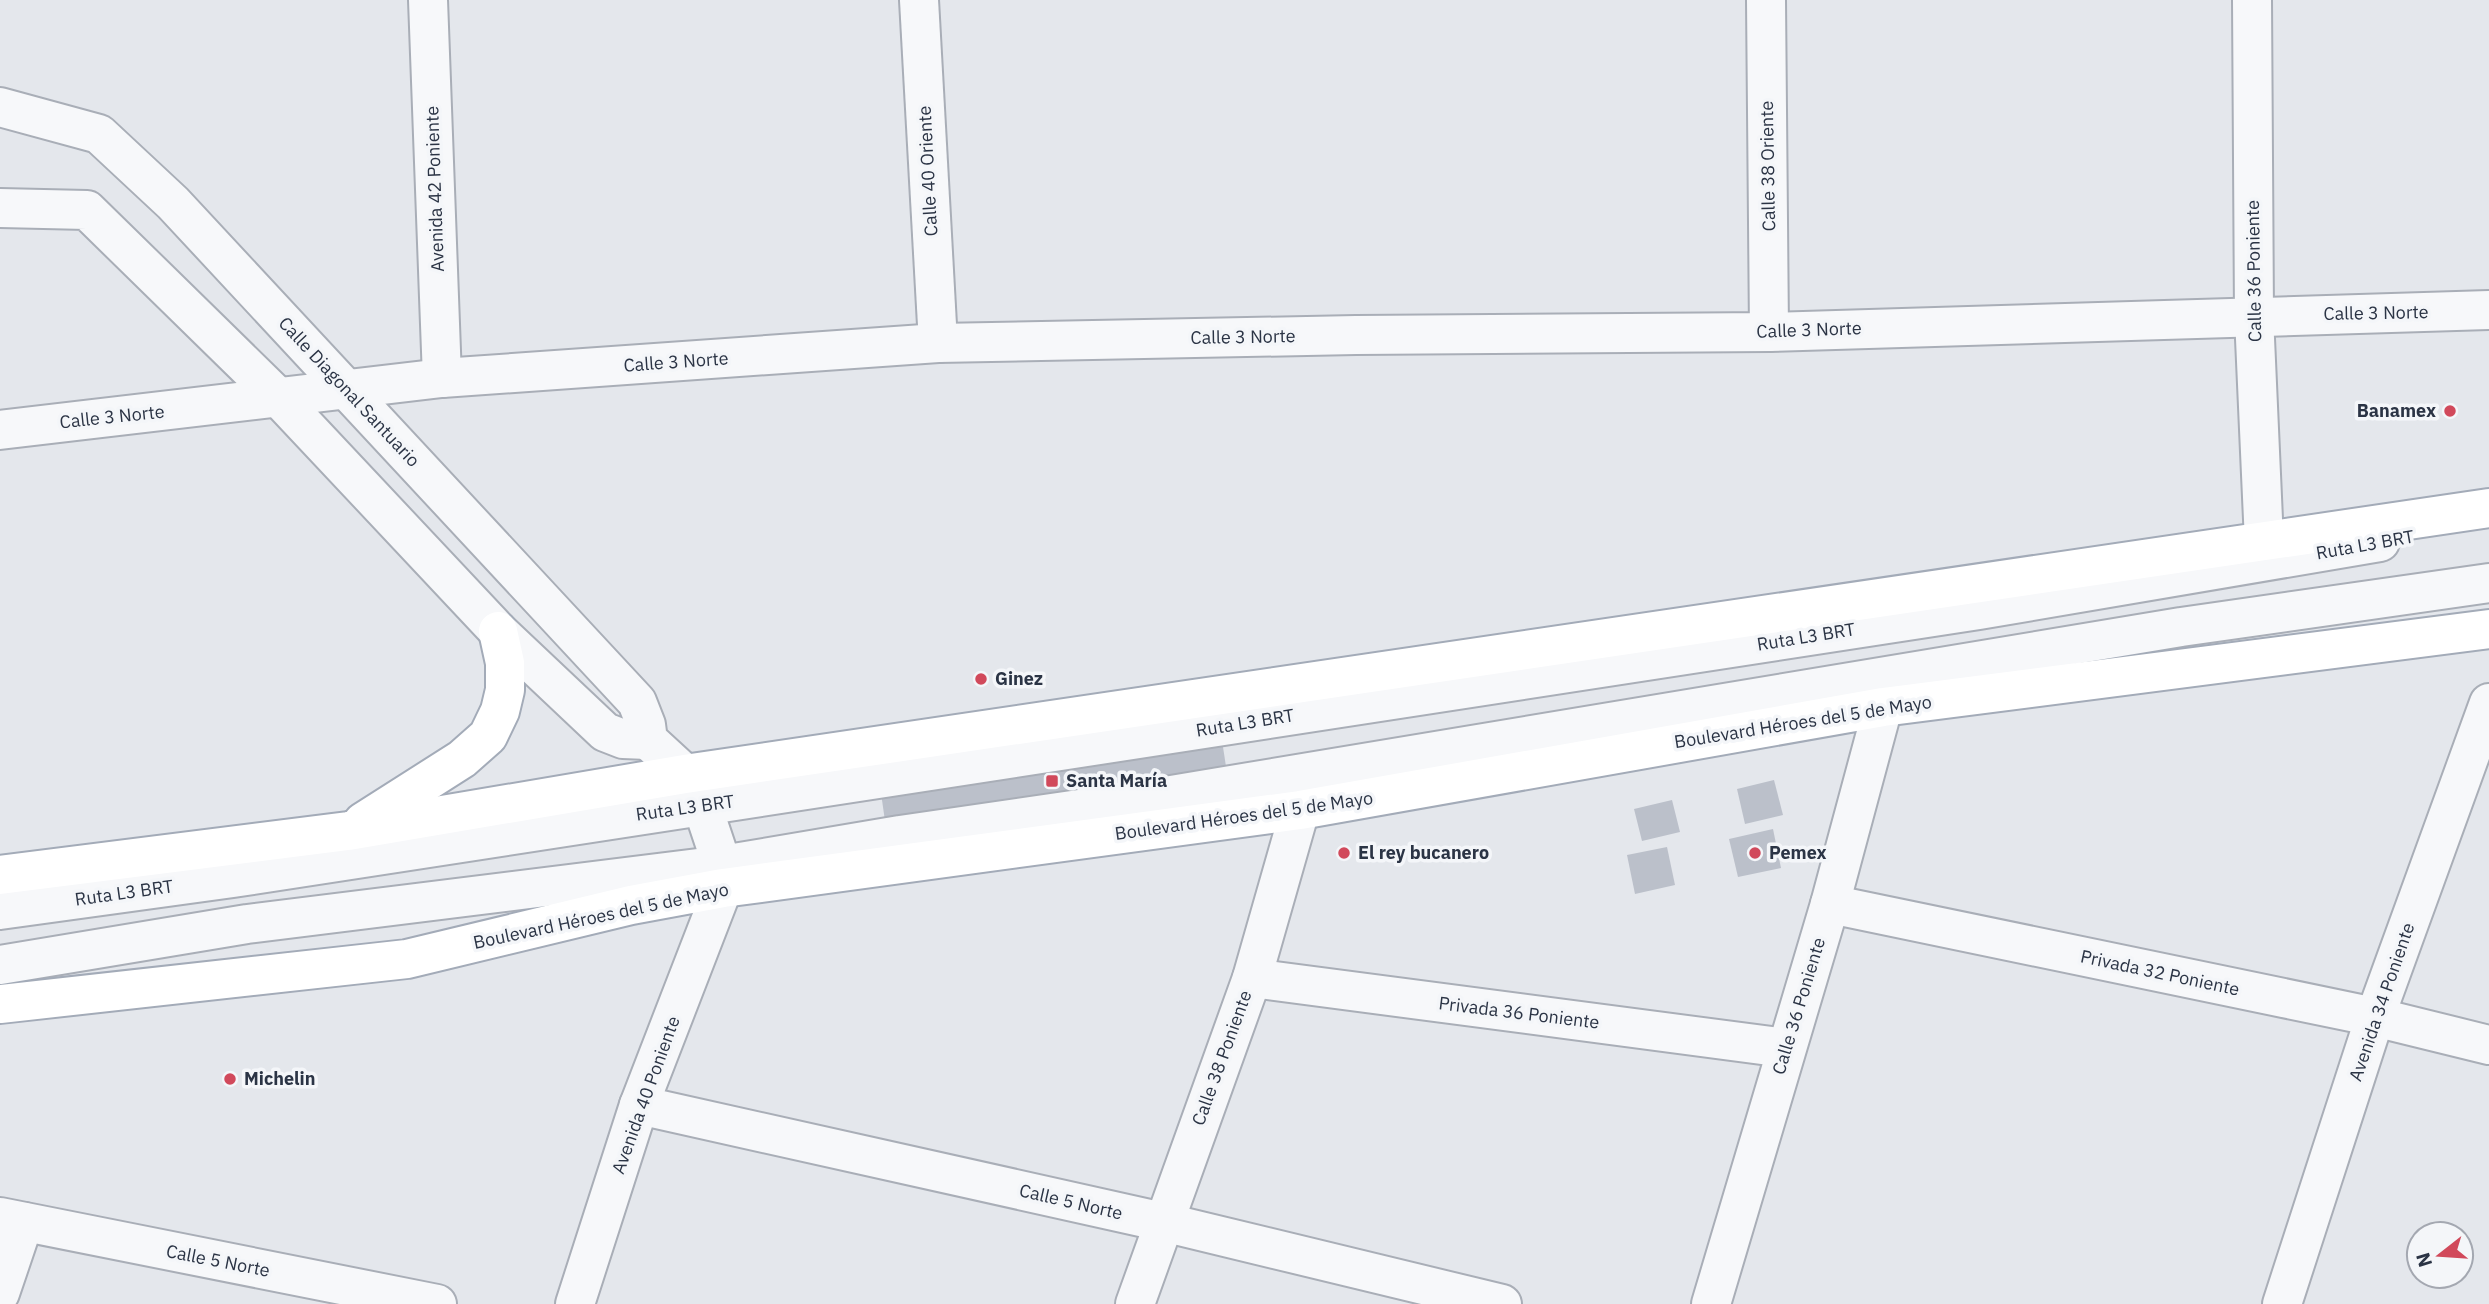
<svg xmlns="http://www.w3.org/2000/svg" width="2489" height="1304" viewBox="0 0 2489 1304" font-family="'IBM Plex Sans',sans-serif">
<style>
.building{fill:#bbc0ca}
.lines{fill:none;stroke-linecap:round;stroke-linejoin:round}
.minor-casing{stroke:#a9aeb7;stroke-width:42}
.major-casing{stroke:#a3abb8;stroke-width:42}
.minor{stroke:#f7f8fa;stroke-width:38}
.major{stroke:#fff;stroke-width:38}
.poi-dot{fill:#d1495b;stroke:#f4f6f9;stroke-width:2.5}
.labels{text-anchor:middle;stroke-width:7;stroke-linejoin:round;paint-order:stroke}
.street-label{font-size:18px;fill:#2b3445;stroke:#f4f6f9}
.poi-label{font-size:18px;font-weight:bold;fill:#2b3445;stroke:#f4f6f9;text-anchor:start}
</style>
<rect width="100%" height="100%" fill="#e4e7ec"/>
<g class="building">
<polygon points="1221,734 1227,773 886,828 880,786"/>
<polygon points="1774,780 1783,815 1745,824 1737,789"/>
<polygon points="1672,800 1680,832 1642,841 1634,809"/>
<polygon points="1773,829 1781,868 1738,877 1729,839"/>
<polygon points="1667,847 1675,885 1635,894 1627,855"/>
</g>
<g class="lines">
<defs>
<g id="minor">
<polyline points="428,0 442,378"/>
<polyline points="919,0 938,343"/>
<polyline points="1766,0 1769,332"/>
<polyline points="2252,0 2254,316 2264,542"/>
<polyline points="0,107 99,134 173,203 637,702 646,725 648,740 685,774 702,805 722,865 723,888 639,1105 575,1304"/>
<polyline points="0,208 87,210 280,399 498,631 605,732 623,739 648,740"/>
<polyline points="0,430 442,378 938,343 1356,335 1769,332 2489,310"/>
<polyline points="1830,904 2375,1017 2489,1045"/>
<polyline points="0,910 233,878 1979,610 2380,542"/>
<polyline points="0,965 247,924 722,865 900,835 1141,800 2181,627 2489,583"/>
<polyline points="1252,978 1786,1048"/>
<polyline points="639,1105 1163,1222 1502,1304"/>
<polyline points="0,1217 437,1304"/>
<polyline points="0,1293 24,1222"/>
<polyline points="1135,1304 1252,978 1300,810"/>
<polyline points="1711,1304 1830,904 1883,707"/>
<polyline points="2282,1304 2375,1017 2489,703"/>
</g>
<g id="major">
<polyline points="363,822 462,759 488,736 500,711 505,690 505,663 498,631"/>
<polyline points="0,875 348,831 685,774 2489,508"/>
<polyline points="0,1004 407,959 631,905 723,888 1300,810 1883,707 2489,629"/>
</g>
</defs>
<use href="#minor" class="minor-casing"/>
<use href="#major" class="major-casing"/>
<use href="#minor" class="minor"/>
<use href="#major" class="major"/>
</g>
<g class="poi-dot">
<circle cx="2450" cy="411" r="7"/>
<circle cx="981" cy="679" r="7"/>
<rect x="1045" y="774" width="14" height="14" rx="3.5"/>
<circle cx="1344" cy="853" r="7"/>
<circle cx="1755" cy="853" r="7"/>
<circle cx="230" cy="1079" r="7"/>
</g>
<g class="labels">
<g class="street-label">
<text transform="translate(1768 166) rotate(-91)" y="6">Calle 38 Oriente</text>
<text transform="translate(928 171) rotate(-93)" y="6">Calle 40 Oriente</text>
<text transform="translate(435 189) rotate(-92)" y="6">Avenida 42 Poniente</text>
<text transform="translate(2254 271) rotate(-91)" y="6">Calle 36 Poniente</text>
<text transform="translate(2376 313) rotate(-1)" y="6">Calle 3 Norte</text>
<text transform="translate(1809 330) rotate(-2)" y="6">Calle 3 Norte</text>
<text transform="translate(1243 337) rotate(-1)" y="6">Calle 3 Norte</text>
<text transform="translate(676 362) rotate(-4)" y="6">Calle 3 Norte</text>
<text transform="translate(349 392) rotate(47)" y="6">Calle Diagonal Santuario</text>
<text transform="translate(112 417) rotate(-6)" y="6">Calle 3 Norte</text>
<text transform="translate(2365 545) rotate(-10)" y="6">Ruta L3 BRT</text>
<text transform="translate(1806 637) rotate(-9)" y="6">Ruta L3 BRT</text>
<text transform="translate(1803 722) rotate(-9)" y="6">Boulevard Héroes del 5 de Mayo</text>
<text transform="translate(1245 723) rotate(-9)" y="6">Ruta L3 BRT</text>
<text transform="translate(685 808) rotate(-8)" y="6">Ruta L3 BRT</text>
<text transform="translate(1244 816) rotate(-8)" y="6">Boulevard Héroes del 5 de Mayo</text>
<text transform="translate(124 893) rotate(-8)" y="6">Ruta L3 BRT</text>
<text transform="translate(601 916) rotate(-12)" y="6">Boulevard Héroes del 5 de Mayo</text>
<text transform="translate(2160 973) rotate(12)" y="6">Privada 32 Poniente</text>
<text transform="translate(2382 1002) rotate(-71)" y="6">Avenida 34 Poniente</text>
<text transform="translate(1799 1006) rotate(-73)" y="6">Calle 36 Poniente</text>
<text transform="translate(1519 1013) rotate(7)" y="6">Privada 36 Poniente</text>
<text transform="translate(1222 1058) rotate(-70)" y="6">Calle 38 Poniente</text>
<text transform="translate(646 1095) rotate(-70)" y="6">Avenida 40 Poniente</text>
<text transform="translate(1071 1202) rotate(13)" y="6">Calle 5 Norte</text>
<text transform="translate(218 1261) rotate(11)" y="6">Calle 5 Norte</text>
</g>
<g class="poi-label">
<text x="2436" y="417" text-anchor="end">Banamex</text>
<text x="995" y="685">Ginez</text>
<text x="1066" y="787">Santa María</text>
<text x="1358" y="859">El rey bucanero</text>
<text x="1769" y="859">Pemex</text>
<text x="244" y="1085">Michelin</text>
</g>
</g>
<g transform="translate(2440 1255) rotate(253)"><circle r="33" fill="#f4f6f9" stroke="#a4a8b1" stroke-width="2"/>
<path d="M0-5L12 26L0 18L-12 26Z" fill="#d1495b"/>
<text y="-10" font-size="19" font-weight="bold" text-anchor="middle" fill="#2b3445">N</text>
</g>
</svg>
